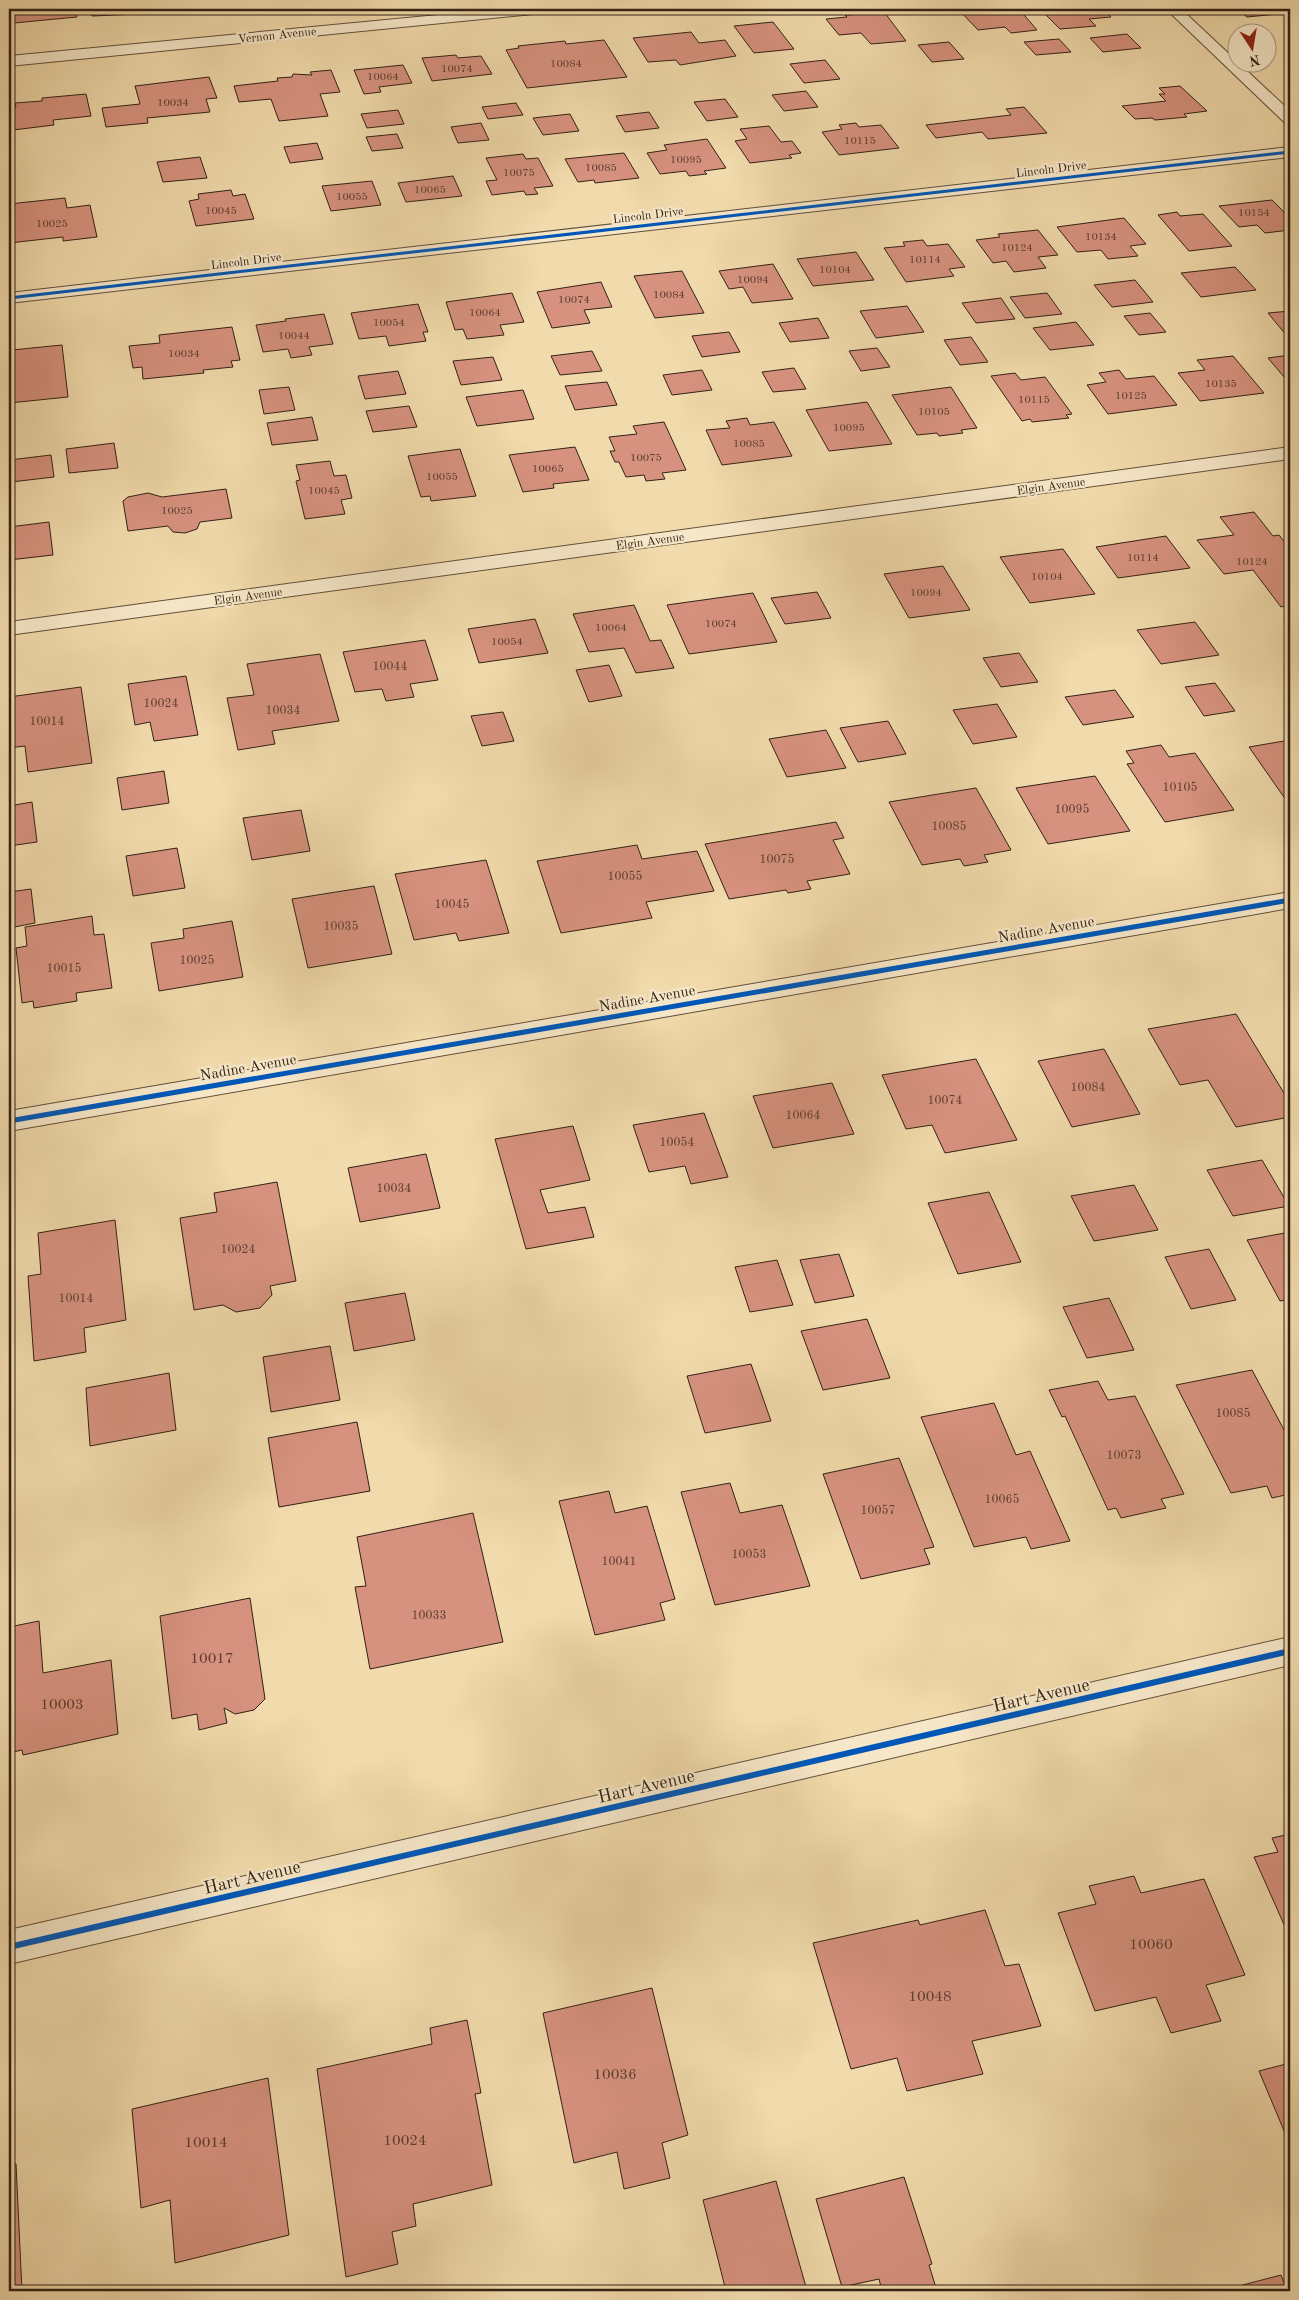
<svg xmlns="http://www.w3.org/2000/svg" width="1299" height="2300" viewBox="0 0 1299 2300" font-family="'Old Standard TT',serif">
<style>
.building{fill:#d7927f;stroke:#322115}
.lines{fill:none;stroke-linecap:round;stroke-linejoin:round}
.minor-casing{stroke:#624f3a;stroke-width:2}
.minor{fill:#f6e7c8;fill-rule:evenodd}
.cycleway-far2-casing{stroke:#f6e7c8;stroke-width:5}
.cycleway-far1-casing{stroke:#f6e7c8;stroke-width:8}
.cycleway-casing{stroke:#f6e7c8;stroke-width:9}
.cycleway-far2{stroke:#0057b8;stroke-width:3}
.cycleway-far1{stroke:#0057b8;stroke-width:5}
.cycleway{stroke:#0057b8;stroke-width:6}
.labels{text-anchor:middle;stroke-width:4.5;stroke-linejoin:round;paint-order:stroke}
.far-number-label{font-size:11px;fill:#5b3d30}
.far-street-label{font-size:12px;fill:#322115;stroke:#f6e7c8}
.number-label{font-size:12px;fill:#5b3d30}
.street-label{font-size:15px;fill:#322115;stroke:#f6e7c8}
.near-number-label{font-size:15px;fill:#5b3d30}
.near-street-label{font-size:18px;fill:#322115;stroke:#f6e7c8}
</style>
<rect width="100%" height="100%" fill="#f1daab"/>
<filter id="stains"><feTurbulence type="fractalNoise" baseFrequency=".004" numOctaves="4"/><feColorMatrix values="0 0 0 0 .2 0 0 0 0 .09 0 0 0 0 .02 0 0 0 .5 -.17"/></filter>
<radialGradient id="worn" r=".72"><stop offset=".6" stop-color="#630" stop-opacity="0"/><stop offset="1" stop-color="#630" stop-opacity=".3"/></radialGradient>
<g class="building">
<polygon points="9,9 76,9 77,17 14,23 13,18 9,18"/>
<polygon points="91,9 136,9 137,14 92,16"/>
<polygon points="969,9 1019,9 1037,30 1011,33 1005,27 978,30 959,10"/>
<polygon points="1040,9 1103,9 1111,17 1089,19 1096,26 1060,29"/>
<polygon points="1237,9 1271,9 1278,14 1247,17"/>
<polygon points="885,13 906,41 871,44 861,33 839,35 826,19 847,17 845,15"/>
<polygon points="773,22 794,49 754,53 734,26"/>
<polygon points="691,32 699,43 725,40 736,56 680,65 676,60 648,62 633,38"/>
<polygon points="1127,34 1141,48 1103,52 1090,38"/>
<polygon points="1059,39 1071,52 1036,55 1024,42"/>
<polygon points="604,40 627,77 527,88 506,50 519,48 518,46 565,41 566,44"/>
<polygon points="949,42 964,59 932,62 918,45"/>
<polygon points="456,55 458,58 481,56 492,74 432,81 422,58"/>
<polygon points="825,60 840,79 804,83 790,64"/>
<polygon points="403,65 412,83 379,87 381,92 364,94 354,70"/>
<polygon points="331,70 340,92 320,94 328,116 279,121 271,99 239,102 234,86 278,81 277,78 292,77 293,74 312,75 310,72"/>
<polygon points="209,77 217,98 206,99 210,112 147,118 148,123 106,127 102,108 140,104 135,86"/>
<polygon points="1180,86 1207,111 1184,114 1187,117 1155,120 1152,118 1135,119 1122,106 1166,101 1159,94 1165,94 1159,88"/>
<polygon points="806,91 818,107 784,111 772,95"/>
<polygon points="86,94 91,116 53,120 54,125 13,130 13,124 9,124 9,108 16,107 15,103 42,101 42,98"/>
<polygon points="725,99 738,117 707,121 694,102"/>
<polygon points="516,103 523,115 488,119 482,107"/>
<polygon points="1024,107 1047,133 988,139 982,132 936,138 926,125 1011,115 1006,109"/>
<polygon points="398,110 404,124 367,128 361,114"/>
<polygon points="649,112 659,128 625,132 616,116"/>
<polygon points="570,114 579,131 543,135 533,118"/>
<polygon points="481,123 489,140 458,143 451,127"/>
<polygon points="856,123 859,127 881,125 899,148 839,155 822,132 842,129 839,125"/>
<polygon points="769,126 781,142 792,141 801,153 789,155 792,158 750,163 735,141 747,139 740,129"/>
<polygon points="397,134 403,148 372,151 366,137"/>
<polygon points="707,139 726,168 704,171 707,174 689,176 686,171 660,174 647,153 667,150 664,145"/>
<polygon points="317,143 323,159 290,163 284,147"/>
<polygon points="624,153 639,178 595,183 594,180 578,182 565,159"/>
<polygon points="523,154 526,159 538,158 553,186 534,188 538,194 526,195 524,191 492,195 486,181 497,180 486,158"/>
<polygon points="200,157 207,178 163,182 157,162"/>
<polygon points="453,176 462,196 406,202 398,183"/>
<polygon points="372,181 381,205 331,211 322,186"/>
<polygon points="231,190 233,196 245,194 254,219 196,226 189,201 199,199 198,194"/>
<polygon points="65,198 67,208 90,205 97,237 63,241 63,237 9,243 9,204"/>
<polygon points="1272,200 1290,218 1290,230 1265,233 1257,225 1239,227 1219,206"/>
<polygon points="1177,212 1180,216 1203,214 1232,246 1189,251 1158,215"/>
<polygon points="1124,218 1146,244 1130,246 1138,256 1108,259 1101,250 1077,252 1057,227"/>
<polygon points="1038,230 1058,255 1038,257 1046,268 1014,272 1006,261 993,263 976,240 1000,237 998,234"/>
<polygon points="923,240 927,246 948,244 965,267 949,269 954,276 906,282 884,248 905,246 903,242"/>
<polygon points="856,252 874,280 813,286 797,259"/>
<polygon points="773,264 793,299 752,303 743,287 729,289 719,271"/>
<polygon points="1235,267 1256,290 1201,297 1181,273"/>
<polygon points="682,271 704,313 655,318 634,276"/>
<polygon points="1135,280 1153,302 1112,307 1094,285"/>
<polygon points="601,282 612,307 584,310 590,323 552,328 537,292"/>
<polygon points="512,293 524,322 500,325 504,335 467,339 463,329 455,330 446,302"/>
<polygon points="1047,293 1062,314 1025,318 1010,297"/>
<polygon points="1001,298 1015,319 976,323 962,303"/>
<polygon points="418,304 428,332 423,332 426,341 389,346 386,336 359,339 351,313"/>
<polygon points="907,306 924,332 876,338 860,311"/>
<polygon points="1290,311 1290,335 1287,336 1268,313"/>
<polygon points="1150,313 1166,332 1139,335 1124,316"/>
<polygon points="324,314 333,344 309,347 312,355 291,358 288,349 263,352 256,325 286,321 285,319"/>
<polygon points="818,318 829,338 790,342 779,323"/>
<polygon points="1076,322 1094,345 1050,350 1033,328"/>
<polygon points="232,327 240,360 231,361 233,367 203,370 204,373 143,379 142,367 133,368 129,346 160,343 159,335"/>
<polygon points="729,332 740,352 702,357 692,336"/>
<polygon points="971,337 988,362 960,365 944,340"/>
<polygon points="62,345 68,397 9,403 9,357 13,356 12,350"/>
<polygon points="877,348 890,367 861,371 849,351"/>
<polygon points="592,351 602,371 560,375 551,356"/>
<polygon points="1290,355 1290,384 1268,358"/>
<polygon points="1233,356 1264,393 1200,401 1178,373 1205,370 1197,360"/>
<polygon points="493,357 502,380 461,385 453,361"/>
<polygon points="794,368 806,389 773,392 762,372"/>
<polygon points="702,370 712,390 672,395 663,375"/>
<polygon points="1119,370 1126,379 1154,376 1177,405 1108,414 1087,385 1106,382 1099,373"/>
<polygon points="398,371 406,394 365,399 358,376"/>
<polygon points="1015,373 1021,380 1045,377 1072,414 1066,415 1069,418 1032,422 1030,419 1022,421 991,376"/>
<polygon points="607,382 617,405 575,410 565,386"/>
<polygon points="289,387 295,410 264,414 259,390"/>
<polygon points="951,387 977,428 961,430 963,433 939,436 937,433 917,435 892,395"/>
<polygon points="523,390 534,419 477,426 466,397"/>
<polygon points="867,402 892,444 829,451 806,410"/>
<polygon points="409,406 417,427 373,432 366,411"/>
<polygon points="312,417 318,440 272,445 267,423"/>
<polygon points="747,418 750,425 774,422 792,456 722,465 706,430 730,428 726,421"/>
<polygon points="664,422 686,470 662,473 665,479 646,481 644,475 626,477 619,462 615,462 610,451 615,451 609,437 637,434 633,426"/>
<polygon points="114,443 118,468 69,473 66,449"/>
<polygon points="575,447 589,480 553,484 554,488 523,492 509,455"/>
<polygon points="460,449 476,496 431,501 430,496 421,497 408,456"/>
<polygon points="51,455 54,477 11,482 9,460"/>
<polygon points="330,461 334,476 346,475 352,498 341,500 345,514 305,519 296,481 300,480 296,465"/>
<polygon points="226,489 232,518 200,522 197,529 185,533 173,532 168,526 128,531 123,501 128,497 148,493 162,497"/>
<polygon points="1254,512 1273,536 1279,535 1290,549 1290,605 1281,607 1253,570 1224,574 1197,540 1234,535 1220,517"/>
<polygon points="49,522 53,555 9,560 9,527"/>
<polygon points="1166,536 1190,568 1118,578 1096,547"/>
<polygon points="1063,549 1095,594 1030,603 1000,557"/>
<polygon points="943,566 970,610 909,618 884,574"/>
<polygon points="817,592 831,618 785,624 771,598"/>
<polygon points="753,593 777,642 689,654 667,605"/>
<polygon points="634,605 650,641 661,640 674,668 636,673 624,648 589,652 573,614"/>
<polygon points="535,619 548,653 479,663 468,629"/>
<polygon points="1195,622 1219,655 1161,664 1137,630"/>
<polygon points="425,640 438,680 410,684 414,697 386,701 382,689 355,692 343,652"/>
<polygon points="1019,653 1038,682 1001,687 983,658"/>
<polygon points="320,654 339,721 272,731 275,744 238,750 227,698 254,695 247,664"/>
<polygon points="609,665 622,696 589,702 576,670"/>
<polygon points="186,676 198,735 154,741 150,722 135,725 128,684"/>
<polygon points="1215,683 1235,711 1204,716 1185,687"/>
<polygon points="81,687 92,763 28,772 25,746 9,748 9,697"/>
<polygon points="1115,690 1134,717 1083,725 1065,697"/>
<polygon points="997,704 1017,737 973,744 953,710"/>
<polygon points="503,712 514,741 482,746 471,716"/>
<polygon points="888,721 906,754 858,762 840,728"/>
<polygon points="826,730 846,768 787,777 769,739"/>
<polygon points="1290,740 1290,802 1288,803 1249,747"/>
<polygon points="1161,745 1169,757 1195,753 1234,810 1165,822 1127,764 1134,763 1126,751"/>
<polygon points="164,771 169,803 122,810 117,778"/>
<polygon points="1095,776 1130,831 1048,844 1016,788"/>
<polygon points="976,788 1011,850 984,855 988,862 964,866 960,859 922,865 889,802"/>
<polygon points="32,802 37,842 9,846 9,806"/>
<polygon points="301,810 310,851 252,860 243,818"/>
<polygon points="836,822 844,838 833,840 850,874 807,881 811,889 788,893 786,890 729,899 705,844"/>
<polygon points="637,845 642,859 697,851 714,891 646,902 652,918 561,933 537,861"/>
<polygon points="177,848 185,888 133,896 126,856"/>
<polygon points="486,860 509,933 459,941 456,933 414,940 395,874"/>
<polygon points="374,886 392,954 308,968 292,899"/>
<polygon points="31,889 35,923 9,928 9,892"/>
<polygon points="92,916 94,935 104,934 112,988 76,993 77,1001 34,1008 33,1001 22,1003 16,948 27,946 25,927"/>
<polygon points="232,921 243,977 159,991 151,943 184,938 183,929"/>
<polygon points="1236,1014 1290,1103 1290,1117 1236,1127 1208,1080 1180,1085 1148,1029"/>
<polygon points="1104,1049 1140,1114 1072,1127 1038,1061"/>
<polygon points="976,1059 1017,1140 945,1153 932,1125 906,1129 882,1075"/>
<polygon points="832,1083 854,1134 773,1148 753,1096"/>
<polygon points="704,1113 728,1177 691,1184 685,1166 649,1172 633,1125"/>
<polygon points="573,1126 590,1180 540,1190 548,1213 585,1207 594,1237 526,1249 495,1139"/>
<polygon points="426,1154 440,1208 360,1222 348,1168"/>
<polygon points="1262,1160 1289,1206 1233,1216 1207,1170"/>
<polygon points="277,1182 296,1281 270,1286 272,1295 260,1308 236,1312 223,1305 194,1310 180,1218 217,1212 214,1193"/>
<polygon points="1134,1185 1158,1230 1094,1241 1071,1196"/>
<polygon points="989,1192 1021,1262 958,1274 928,1203"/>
<polygon points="115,1220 126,1320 84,1328 86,1352 34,1361 28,1276 41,1274 38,1233"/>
<polygon points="1290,1232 1290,1299 1280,1301 1247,1240"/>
<polygon points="1209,1249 1236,1300 1191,1309 1165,1257"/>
<polygon points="839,1254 854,1296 815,1303 800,1260"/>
<polygon points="777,1260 793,1305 750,1312 735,1267"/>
<polygon points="405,1293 415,1340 354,1351 345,1303"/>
<polygon points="1109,1298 1134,1350 1087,1358 1063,1307"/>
<polygon points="867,1319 890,1378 823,1390 801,1331"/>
<polygon points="330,1346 340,1400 271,1412 263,1357"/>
<polygon points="751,1364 771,1421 705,1433 687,1376"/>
<polygon points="1252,1370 1290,1441 1290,1494 1272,1498 1267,1486 1231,1493 1176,1385"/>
<polygon points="169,1373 176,1430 90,1446 86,1388"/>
<polygon points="1098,1381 1108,1400 1135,1396 1184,1494 1161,1499 1166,1508 1121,1518 1116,1508 1108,1510 1065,1416 1062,1417 1049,1390"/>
<polygon points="994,1403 1016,1455 1030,1451 1070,1541 1031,1549 1026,1537 974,1547 921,1417"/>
<polygon points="357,1422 370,1491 279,1507 268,1438"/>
<polygon points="899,1458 934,1547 924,1549 930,1564 861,1579 823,1474"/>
<polygon points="730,1483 740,1513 782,1505 810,1586 715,1605 681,1492"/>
<polygon points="609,1491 615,1513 647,1506 675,1599 660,1603 665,1620 595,1635 559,1501"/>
<polygon points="473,1513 503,1642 370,1669 355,1587 366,1586 357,1537"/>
<polygon points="250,1598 265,1699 254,1710 235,1714 224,1708 227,1723 199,1730 197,1714 172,1719 160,1616"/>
<polygon points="39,1621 43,1673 111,1660 118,1734 23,1755 22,1750 9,1753 9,1627"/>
<polygon points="1290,1834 1290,1938 1254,1857 1278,1852 1272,1838"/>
<polygon points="1134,1876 1141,1893 1204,1879 1245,1975 1206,1985 1221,2021 1171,2033 1156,1997 1095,2011 1058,1913 1096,1904 1089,1886"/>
<polygon points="985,1910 1005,1966 1019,1964 1041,2026 972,2041 983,2074 907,2091 897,2058 851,2069 813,1943 918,1920 920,1925"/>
<polygon points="652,1988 688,2135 662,2143 670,2178 624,2189 617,2152 574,2163 543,2013"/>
<polygon points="467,2020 481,2093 475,2094 492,2185 413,2204 416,2226 392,2232 398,2264 346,2277 317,2069 432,2044 430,2028"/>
<polygon points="1290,2063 1290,2145 1259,2071"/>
<polygon points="268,2078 289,2235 175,2263 170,2200 141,2208 132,2109"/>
<polygon points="16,2164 22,2291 9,2291 9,2165"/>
<polygon points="904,2177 932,2264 929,2265 937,2291 882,2291 879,2279 842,2287 816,2199"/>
<polygon points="776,2181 806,2287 792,2291 726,2291 703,2200"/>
<polygon points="1281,2275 1287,2291 1220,2291"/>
</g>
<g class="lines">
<defs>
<g id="minor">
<polygon points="501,9 551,9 544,13 9,66 9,56"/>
<polygon points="1166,9 1181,9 1290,111 1290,124 1284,122"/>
<polygon points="1290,147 1290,157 9,303 9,293"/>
<polygon points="1290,447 1290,459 9,635 9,622"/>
<polygon points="1290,892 1290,908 9,1131 9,1111"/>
<polygon points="1290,1637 1290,1665 9,1964 9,1930"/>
</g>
</defs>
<use href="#minor" class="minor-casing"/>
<use href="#minor" class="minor"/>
<defs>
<polyline id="cycleway-far2" points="9,298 1290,152"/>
<polyline id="cycleway-far1" points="9,1121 1290,900"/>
<polyline id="cycleway" points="9,1947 1290,1651"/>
</defs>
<use href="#cycleway-far2" class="cycleway-far2-casing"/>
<use href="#cycleway-far1" class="cycleway-far1-casing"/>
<use href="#cycleway" class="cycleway-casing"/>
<use href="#cycleway-far2" class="cycleway-far2"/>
<use href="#cycleway-far1" class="cycleway-far1"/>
<use href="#cycleway" class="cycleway"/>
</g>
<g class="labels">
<g class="far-number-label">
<text x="566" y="67">10084</text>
<text x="457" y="72">10074</text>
<text x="383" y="80">10064</text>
<text x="173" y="106">10034</text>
<text x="860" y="144">10115</text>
<text x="686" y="163">10095</text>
<text x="601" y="171">10085</text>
<text x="519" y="176">10075</text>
<text x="430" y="193">10065</text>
<text x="352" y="200">10055</text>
<text x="221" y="214">10045</text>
<text x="1254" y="216">10154</text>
<text x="52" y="227">10025</text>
<text x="1101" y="240">10134</text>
<text x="1017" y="251">10124</text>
<text x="925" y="263">10114</text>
<text x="835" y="273">10104</text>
<text x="753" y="283">10094</text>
<text x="669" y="298">10084</text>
<text x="574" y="303">10074</text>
<text x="485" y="316">10064</text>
<text x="389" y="326">10054</text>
<text x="294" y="339">10044</text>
<text x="184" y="357">10034</text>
<text x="1221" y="387">10135</text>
<text x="1131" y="399">10125</text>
<text x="1034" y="403">10115</text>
<text x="934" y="415">10105</text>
<text x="849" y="431">10095</text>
<text x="749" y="447">10085</text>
<text x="646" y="461">10075</text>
<text x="548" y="472">10065</text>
<text x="442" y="480">10055</text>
<text x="324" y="494">10045</text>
<text x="177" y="514">10025</text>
<text x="1143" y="561">10114</text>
<text x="1252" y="565">10124</text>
<text x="1047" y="580">10104</text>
<text x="926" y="596">10094</text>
<text x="721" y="627">10074</text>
<text x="611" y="631">10064</text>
<text x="507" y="645">10054</text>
</g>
<g class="far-street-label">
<text transform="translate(277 35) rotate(-6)" y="4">Vernon Avenue</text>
<text transform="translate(1051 169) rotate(-7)" y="4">Lincoln Drive</text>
<text transform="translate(648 215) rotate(-7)" y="4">Lincoln Drive</text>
<text transform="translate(246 261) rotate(-7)" y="4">Lincoln Drive</text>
<text transform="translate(1051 486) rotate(-8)" y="4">Elgin Avenue</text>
<text transform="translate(650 541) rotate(-8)" y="4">Elgin Avenue</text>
<text transform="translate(248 596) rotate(-8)" y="4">Elgin Avenue</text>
</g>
<g class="number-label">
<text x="390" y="670">10044</text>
<text x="161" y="707">10024</text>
<text x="283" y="714">10034</text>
<text x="47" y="725">10014</text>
<text x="1180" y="791">10105</text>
<text x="1072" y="813">10095</text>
<text x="949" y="830">10085</text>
<text x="777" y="863">10075</text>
<text x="625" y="880">10055</text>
<text x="452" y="908">10045</text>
<text x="341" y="930">10035</text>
<text x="197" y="964">10025</text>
<text x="64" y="972">10015</text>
<text x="1088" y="1091">10084</text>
<text x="945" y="1104">10074</text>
<text x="803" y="1119">10064</text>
<text x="677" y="1146">10054</text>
<text x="394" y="1192">10034</text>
<text x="238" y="1253">10024</text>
<text x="76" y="1302">10014</text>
<text x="1233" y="1417">10085</text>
<text x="1124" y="1459">10073</text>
<text x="1002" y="1503">10065</text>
<text x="878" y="1514">10057</text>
<text x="749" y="1558">10053</text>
<text x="619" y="1565">10041</text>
<text x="429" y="1619">10033</text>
</g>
<g class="street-label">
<text transform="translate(1046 929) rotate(-10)" y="5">Nadine Avenue</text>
<text transform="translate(647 998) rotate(-10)" y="5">Nadine Avenue</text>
<text transform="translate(248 1067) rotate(-10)" y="5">Nadine Avenue</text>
</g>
<g class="near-number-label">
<text x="212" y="1663">10017</text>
<text x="62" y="1709">10003</text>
<text x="1151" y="1949">10060</text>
<text x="930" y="2001">10048</text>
<text x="615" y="2079">10036</text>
<text x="405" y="2145">10024</text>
<text x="206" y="2147">10014</text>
</g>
<g class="near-street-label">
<text transform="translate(1041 1695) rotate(-13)" y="6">Hart Avenue</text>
<text transform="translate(646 1786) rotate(-13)" y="6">Hart Avenue</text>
<text transform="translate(252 1877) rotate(-13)" y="6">Hart Avenue</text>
</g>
</g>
<rect width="1299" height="2300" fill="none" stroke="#f1daab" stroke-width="30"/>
<rect x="10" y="10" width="1279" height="2280" fill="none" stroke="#322115" stroke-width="2.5"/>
<rect x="15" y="15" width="1269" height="2270" fill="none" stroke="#322115"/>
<g transform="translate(1252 48) rotate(168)"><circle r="24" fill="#f6e7c8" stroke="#a89880"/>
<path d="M0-4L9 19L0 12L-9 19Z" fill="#8f2418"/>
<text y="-8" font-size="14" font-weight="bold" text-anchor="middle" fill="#322115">N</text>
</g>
<rect width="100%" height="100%" filter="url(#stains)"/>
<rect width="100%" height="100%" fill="url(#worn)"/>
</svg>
